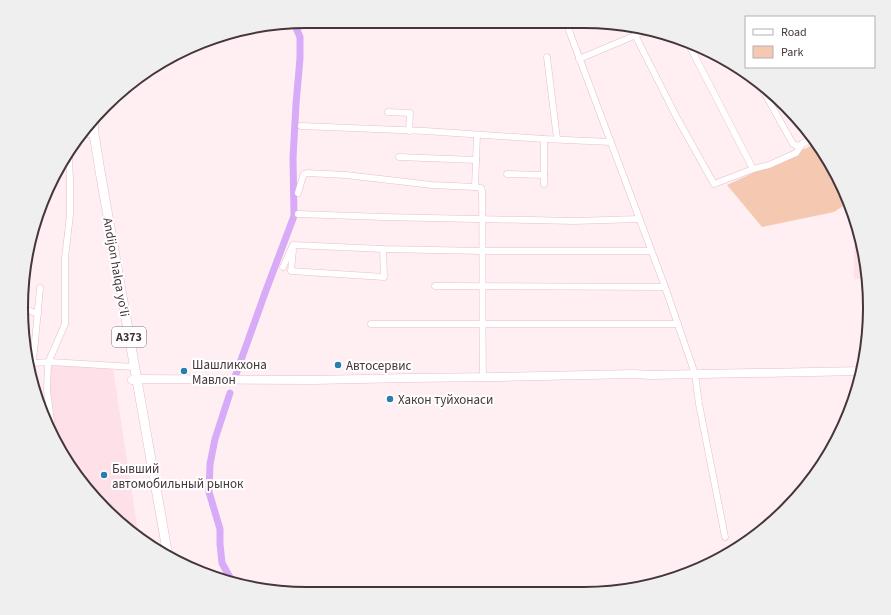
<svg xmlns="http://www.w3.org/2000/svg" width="891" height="615" viewBox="0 0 891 615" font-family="'Source Sans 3',sans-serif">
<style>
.built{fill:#fde0e8}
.green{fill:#f5c8b2}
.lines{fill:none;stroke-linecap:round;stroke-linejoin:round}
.river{stroke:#d7abf7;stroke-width:7}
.minor-casing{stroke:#e6bfca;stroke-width:7}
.major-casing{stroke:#e6bfca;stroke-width:9}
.highway-casing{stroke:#e6bfca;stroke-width:10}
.minor{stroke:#fff;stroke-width:6}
.major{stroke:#fff;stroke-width:8}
.highway{stroke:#fff;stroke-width:9}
.poi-dot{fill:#287ead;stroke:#fff;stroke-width:1.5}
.labels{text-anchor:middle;stroke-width:4;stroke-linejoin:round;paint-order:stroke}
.shield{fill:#fff;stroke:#7d7276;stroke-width:1}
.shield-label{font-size:12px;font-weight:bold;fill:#45363b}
.street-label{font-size:13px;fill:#45363b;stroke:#fff}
.poi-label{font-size:13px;fill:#45363b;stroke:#fff;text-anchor:start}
.rim{fill:none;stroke:#45363b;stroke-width:2}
</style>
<rect width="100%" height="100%" fill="#ffeff3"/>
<g class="built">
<polygon points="862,245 865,252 867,279 854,279 854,246"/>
<polygon points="51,365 113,369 138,532 143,531 144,536 138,537 105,510 55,440 47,395 49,366"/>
</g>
<polygon class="green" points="817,143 822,149 848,198 849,202 834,212 762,227 727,185"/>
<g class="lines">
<g class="river">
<polyline points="235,377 265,293 294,216 293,158 296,104 300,58 300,37 294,23"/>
<polyline points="230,393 215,439 210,464 209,492 220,529 220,544 222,563 233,583"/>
</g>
<defs>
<g id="minor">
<polyline points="567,25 665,287 695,374 699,404 725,537"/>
<polyline points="635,35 676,116 714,184 753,169 769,165 796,153 802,144 813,138"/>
<polyline points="689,45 753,169"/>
<polyline points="547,57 557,139"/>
<polyline points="579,59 648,30"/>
<polyline points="760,85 793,144 797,146 802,144"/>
<polyline points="388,112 410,113 409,131"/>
<polyline points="301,126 425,131 544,139 611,142"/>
<polyline points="82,135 89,134"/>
<polyline points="399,157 476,160"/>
<polyline points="507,174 544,175"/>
<polyline points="544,184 544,139"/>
<polyline points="475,187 477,135"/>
<path d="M298 193 303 176 304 174 307 173 346 175 432 185 475 187 481 188 482 191C483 253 482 315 483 378"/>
<polyline points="298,214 384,217 574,221 639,219"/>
<polyline points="293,250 291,271 384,277 383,249"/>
<polyline points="283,267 293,245 383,249 483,251 651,251"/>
<polyline points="435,286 665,287"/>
<polyline points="25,309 38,314"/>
<polyline points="371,324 678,324"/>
<polyline points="32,363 51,362 134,367"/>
<polyline points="31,378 31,369 34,352 40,288"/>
<polyline points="53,437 47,390 48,363 65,324 65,258 70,215 70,181 69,156"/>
</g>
<polyline id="major" points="132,380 137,379 313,380 409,378 497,377 633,374 651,375 862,371"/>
<polyline id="highway" points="93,118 94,134 100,171 168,556"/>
</defs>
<use href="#minor" class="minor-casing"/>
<use href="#major" class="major-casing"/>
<use href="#highway" class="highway-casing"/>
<use href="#minor" class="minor"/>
<use href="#major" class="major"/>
<use href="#highway" class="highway"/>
</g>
<g class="poi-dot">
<circle cx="338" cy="365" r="4"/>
<circle cx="184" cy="371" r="4"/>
<circle cx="390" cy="399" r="4"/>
<circle cx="104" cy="475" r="4"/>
</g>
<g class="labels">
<rect class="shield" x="112" y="327" width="34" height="20" rx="3"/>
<g class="shield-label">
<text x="129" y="341">A373</text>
</g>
<g class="street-label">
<text transform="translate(117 267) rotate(80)" y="5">Andijon halqa yo‘li</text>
</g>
<g class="poi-label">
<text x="192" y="369">Шашликхона<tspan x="192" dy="15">Мавлон</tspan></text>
<text x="346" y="370">Автосервис</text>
<text x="398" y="404">Хакон туйхонаси</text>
<text x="112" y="473">Бывший<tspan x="112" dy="15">автомобильный рынок</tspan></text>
</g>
</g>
<path d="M0 0H891V615H0ZM307 28H584A279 279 0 0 1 863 307V308A279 279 0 0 1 584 587H307A279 279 0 0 1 28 308V307A279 279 0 0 1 307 28Z" fill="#f0efef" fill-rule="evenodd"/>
<path class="rim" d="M307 28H584A279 279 0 0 1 863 307V308A279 279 0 0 1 584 587H307A279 279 0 0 1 28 308V307A279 279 0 0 1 307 28Z"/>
<rect x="745" y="16" width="130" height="52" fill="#ffffff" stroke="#b5afb1"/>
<rect x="753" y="29" width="20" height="6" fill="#ffffff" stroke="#b5afb1"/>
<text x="781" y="36" font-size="12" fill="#45363b">Road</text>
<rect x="753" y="46" width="20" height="12" fill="#f5c8b2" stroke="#b5afb1"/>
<text x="781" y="56" font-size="12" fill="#45363b">Park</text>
</svg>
